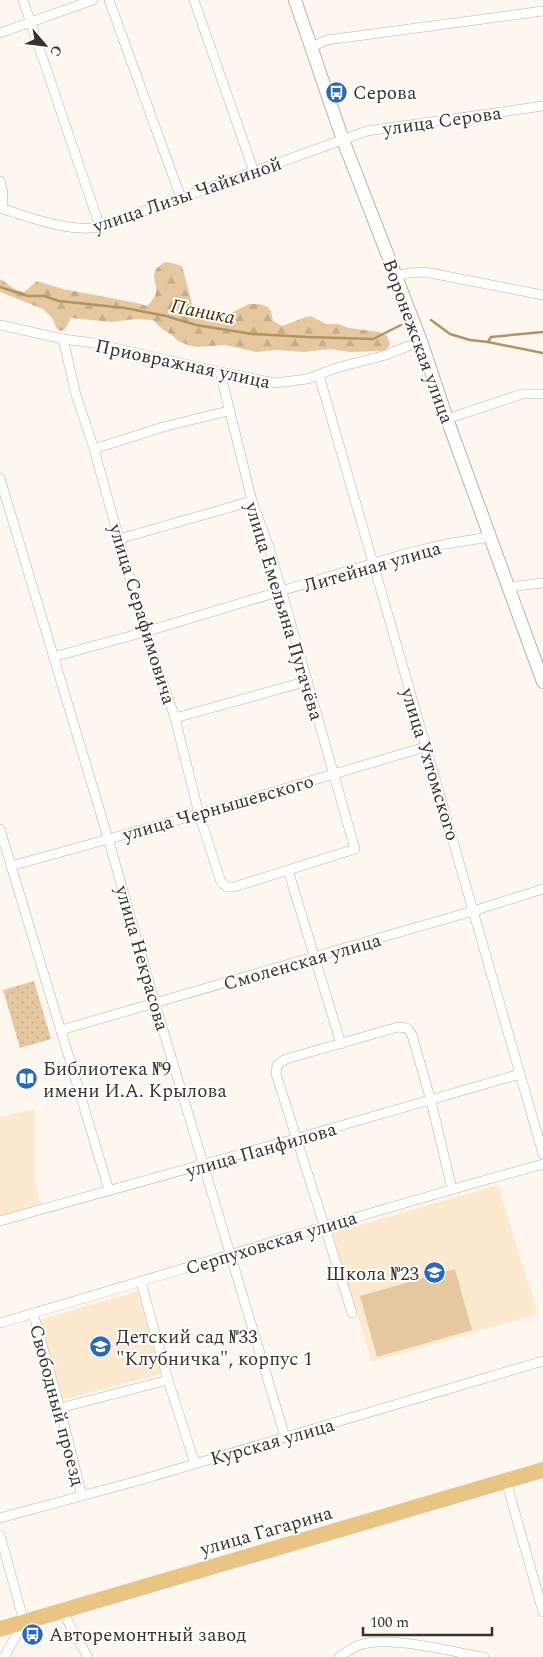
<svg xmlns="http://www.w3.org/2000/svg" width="543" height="1657" viewBox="0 0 543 1657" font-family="Spectral,serif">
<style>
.built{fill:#fce9d0}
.grass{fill:url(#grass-dots)}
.forest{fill:url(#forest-firs)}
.garden{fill:#e5c89f}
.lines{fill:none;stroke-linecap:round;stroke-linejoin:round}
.stream{stroke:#b49363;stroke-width:2.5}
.street-casing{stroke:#beb2a0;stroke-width:10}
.secondary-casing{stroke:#beb2a0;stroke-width:14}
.primary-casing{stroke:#d7d6d5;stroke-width:16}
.street{stroke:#fff;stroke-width:9}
.secondary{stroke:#fff;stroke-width:12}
.primary{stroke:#e9c483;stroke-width:15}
.labels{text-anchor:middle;stroke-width:4;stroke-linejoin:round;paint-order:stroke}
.poi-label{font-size:19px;fill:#38332c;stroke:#fff;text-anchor:start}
.street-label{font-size:19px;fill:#38332c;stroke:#fff}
.water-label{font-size:20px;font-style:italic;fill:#493109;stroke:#fff}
</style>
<defs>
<pattern id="grass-dots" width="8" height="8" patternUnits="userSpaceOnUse" patternTransform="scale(1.25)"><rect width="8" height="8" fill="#e5c89f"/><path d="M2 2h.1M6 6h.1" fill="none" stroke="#c5ac89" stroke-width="1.8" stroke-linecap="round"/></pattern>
<pattern id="forest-firs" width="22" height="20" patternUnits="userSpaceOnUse" patternTransform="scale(1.25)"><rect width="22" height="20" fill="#e5c89f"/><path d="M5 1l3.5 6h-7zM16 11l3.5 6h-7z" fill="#c5ac89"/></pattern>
</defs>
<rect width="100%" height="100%" fill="#fdf7f0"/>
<g class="built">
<polygon points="35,1109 35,1182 41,1205 0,1217 0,1117"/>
<polygon points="498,1185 538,1314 372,1362 332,1233"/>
<polygon points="138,1291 161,1374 61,1400 39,1320"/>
</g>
<polygon class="grass" points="34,981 51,1039 20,1048 3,990"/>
<path class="forest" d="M168 262 182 266 193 307 203 317 229 314 249 304H259L268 307 271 311 273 321 282 326 306 317 311 316 326 324H338L349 328 379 332 387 336 390 344 388 348 383 351 350 352 330 349 304 352 277 350 256 352 225 345 197 347 188 345 178 341 172 335 162 329 153 320 135 319 112 322 71 318 65 329 61 331 57 329 52 318 43 309 0 292V279C9 284 14 291 24 292L37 281 63 289 137 303 147 306C166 287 149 286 156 269L163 263Z"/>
<polygon class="garden" points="455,1269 472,1330 377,1357 360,1296"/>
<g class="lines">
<g class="stream">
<polyline points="0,287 28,296 44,296 59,301 125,308 166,316 196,325 252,334 307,337 373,339 401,325"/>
<polyline points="431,320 450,334 470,340 488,342 543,353"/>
<polyline points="488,342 491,337 543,332"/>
</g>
<defs>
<g id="street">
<polyline points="23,0 100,227"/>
<polyline points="109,0 181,198"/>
<polyline points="194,0 254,172"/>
<polyline points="0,33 93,0"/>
<polyline points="312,47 327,40 543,11"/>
<polyline points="0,181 3,193 2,209"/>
<path d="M0 208C30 217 69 233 100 227L367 131 543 106"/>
<polyline points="396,276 408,273 425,272 543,295"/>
<polyline points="0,325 63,339 93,343 220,372 275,383 307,379 336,368 386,355 421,341"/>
<polyline points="63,339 76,395 94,449 145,632 175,718 199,814 221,882 227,887 234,887 355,849 269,547 252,501 220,372"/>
<path d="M319 375C392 635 469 894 543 1154"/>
<polyline points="447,419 522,394 543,394"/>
<polyline points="94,449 163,427 228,411"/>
<polyline points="0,478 108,838 155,1003 285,1437"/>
<polyline points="119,539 252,501"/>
<polyline points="509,587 543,583"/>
<polyline points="53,657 145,632 404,554 445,544 490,537"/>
<polyline points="175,718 308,681"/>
<polyline points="0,829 109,1190"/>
<polyline points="11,866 199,814 425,747"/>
<polyline points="288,870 341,1044"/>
<polyline points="61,1030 473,911 543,889"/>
<polyline points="0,1221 298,1138 520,1074"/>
<polyline points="141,1282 168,1380 195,1464"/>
<polyline points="33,1313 60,1408 82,1496"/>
<polyline points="352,1313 276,1074 277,1065 286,1059 398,1027 407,1028 412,1035 431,1101 452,1189"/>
<path d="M0 1323C181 1270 361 1214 543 1164"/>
<polyline points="60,1408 168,1380"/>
<polyline points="506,1481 543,1612"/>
<polyline points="0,1518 137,1481 543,1361"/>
<polyline points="0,1535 24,1622 4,1657"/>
<polyline points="63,1610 72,1630 88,1657"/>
<path d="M339 1657C347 1652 354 1646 363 1644 393 1636 452 1652 484 1657"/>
</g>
<polyline id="secondary" points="295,0 343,140 421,341 447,419 543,682"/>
<polyline id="primary" points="0,1629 543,1470"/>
</defs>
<use href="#street" class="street-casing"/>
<use href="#secondary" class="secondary-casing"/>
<use href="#primary" class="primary-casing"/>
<use href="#street" class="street"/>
<use href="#secondary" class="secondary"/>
<use href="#primary" class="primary"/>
</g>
<defs>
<symbol id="bus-disc" viewBox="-11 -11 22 22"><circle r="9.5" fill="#2769ba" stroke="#fff"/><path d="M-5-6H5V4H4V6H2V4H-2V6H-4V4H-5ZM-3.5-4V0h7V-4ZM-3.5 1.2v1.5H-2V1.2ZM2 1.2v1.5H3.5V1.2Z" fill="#fff"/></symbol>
<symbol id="library-disc" viewBox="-11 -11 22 22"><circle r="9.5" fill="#2769ba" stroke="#fff"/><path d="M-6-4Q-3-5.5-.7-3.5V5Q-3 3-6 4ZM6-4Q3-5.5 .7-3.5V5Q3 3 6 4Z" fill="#fff"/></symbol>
<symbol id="school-disc" viewBox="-11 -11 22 22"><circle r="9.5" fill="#2769ba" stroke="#fff"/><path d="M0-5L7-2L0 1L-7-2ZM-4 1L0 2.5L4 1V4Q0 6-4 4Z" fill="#fff"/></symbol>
</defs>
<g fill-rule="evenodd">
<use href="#bus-disc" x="324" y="80" width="25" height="25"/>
<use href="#library-disc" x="14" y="1066" width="25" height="25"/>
<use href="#school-disc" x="422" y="1260" width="25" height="25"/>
<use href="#school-disc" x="88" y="1334" width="25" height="25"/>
<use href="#bus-disc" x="20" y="1622" width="25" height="25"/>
</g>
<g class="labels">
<g class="poi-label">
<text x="353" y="99">Серова</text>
<text x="43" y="1075">Библиотека №9<tspan x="43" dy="22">имени И.А. Крылова</tspan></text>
<text x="419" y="1280" text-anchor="end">Школа №23</text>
<text x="116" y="1343">Детский сад №33<tspan x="116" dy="22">"Клубничка", корпус 1</tspan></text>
<text x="49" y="1641">Авторемонтный завод</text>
</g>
<g class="street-label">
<text transform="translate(442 120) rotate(-8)" y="7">улица Серова</text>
<text transform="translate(187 194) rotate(-19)" y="7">улица Лизы Чайкиной</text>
<text transform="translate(419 341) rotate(70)" y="7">Воронежская улица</text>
<text transform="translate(183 363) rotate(12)" y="7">Приовражная улица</text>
<text transform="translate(372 566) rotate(-16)" y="7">Литейная улица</text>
<text transform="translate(285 611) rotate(73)" y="7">улица Емельяна Пугачёва</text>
<text transform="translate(143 614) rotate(73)" y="7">улица Серафимовича</text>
<text transform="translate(431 764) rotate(73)" y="7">улица Ухтомского</text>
<text transform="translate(218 807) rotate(-16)" y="7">улица Чернышевского</text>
<text transform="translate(143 958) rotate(74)" y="7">улица Некрасова</text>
<text transform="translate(302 961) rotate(-16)" y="7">Смоленская улица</text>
<text transform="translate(261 1149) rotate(-16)" y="7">улица Панфилова</text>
<text transform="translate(271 1242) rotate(-17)" y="7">Серпуховская улица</text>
<text transform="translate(58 1405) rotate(75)" y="7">Свободный проезд</text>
<text transform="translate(272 1441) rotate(-16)" y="7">Курская улица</text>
<text transform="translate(266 1530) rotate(-16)" y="7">улица Гагарина</text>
</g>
<g class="water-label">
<text transform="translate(203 311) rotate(11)" y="7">Паника</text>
</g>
</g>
<g transform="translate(45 45) rotate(118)" stroke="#ffffff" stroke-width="4" paint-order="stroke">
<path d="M0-4L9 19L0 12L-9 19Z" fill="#38332c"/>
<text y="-8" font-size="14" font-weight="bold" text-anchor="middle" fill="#38332c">С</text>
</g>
<path d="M363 1627v8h129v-8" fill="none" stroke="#38332c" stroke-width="2.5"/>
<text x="370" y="1627" font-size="15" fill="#38332c" stroke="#ffffff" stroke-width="4" paint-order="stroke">100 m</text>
</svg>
